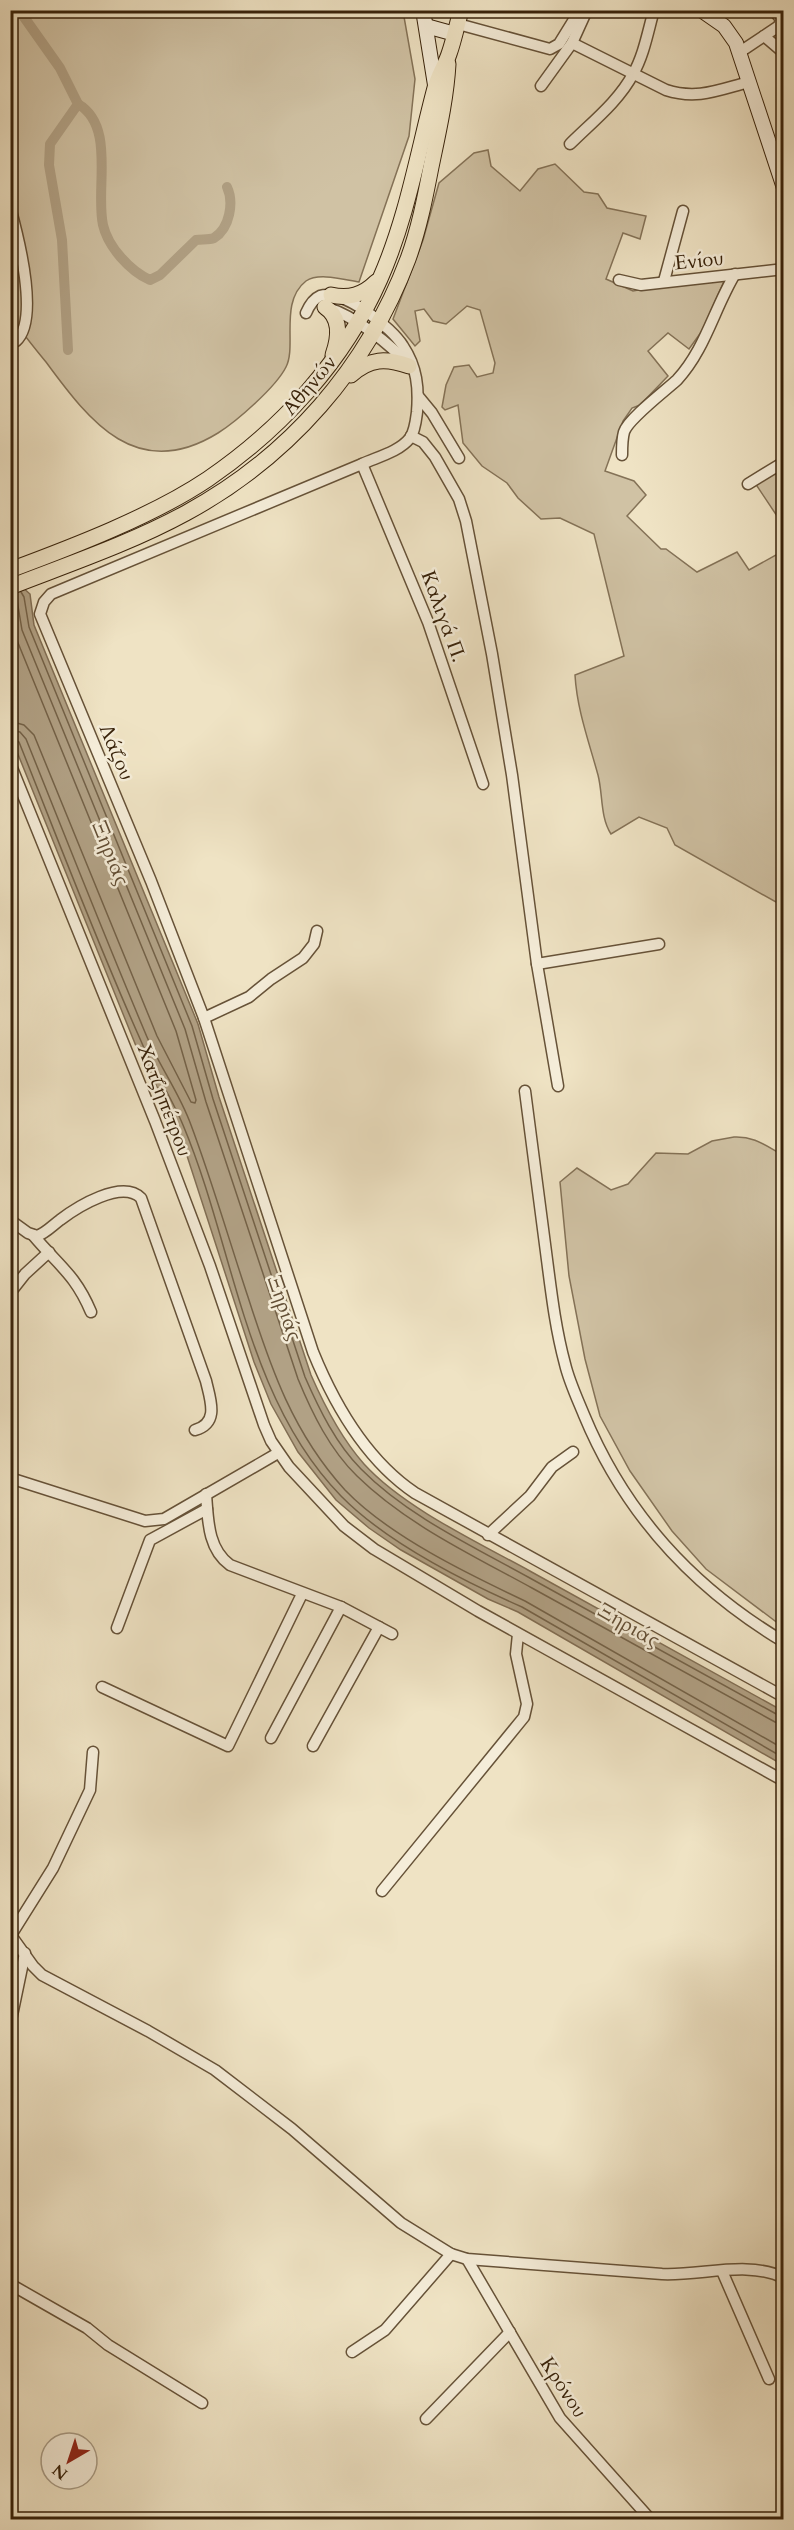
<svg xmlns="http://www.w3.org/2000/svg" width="794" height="2530" viewBox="0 0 794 2530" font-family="Cardo,serif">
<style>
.green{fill:#d0c2a4;stroke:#847257;stroke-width:1.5}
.water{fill:#b1a185;stroke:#816e54;stroke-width:1.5}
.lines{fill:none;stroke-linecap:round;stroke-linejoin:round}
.shore{stroke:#746248;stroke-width:1.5}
.canal{stroke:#b1a185;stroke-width:10}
.street-casing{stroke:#665238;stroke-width:13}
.secondary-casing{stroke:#38220a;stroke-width:16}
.primary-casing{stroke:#38220a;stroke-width:17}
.street{stroke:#f5edd9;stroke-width:10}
.secondary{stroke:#f5edd9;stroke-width:14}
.primary{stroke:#efe3c4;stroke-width:15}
.labels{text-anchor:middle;stroke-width:5;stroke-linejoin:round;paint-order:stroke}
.street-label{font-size:20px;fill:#38220a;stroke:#f5edd9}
.water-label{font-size:21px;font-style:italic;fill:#624e35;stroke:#f5edd9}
</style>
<rect width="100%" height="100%" fill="#efe3c4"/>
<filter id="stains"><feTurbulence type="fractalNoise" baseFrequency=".00333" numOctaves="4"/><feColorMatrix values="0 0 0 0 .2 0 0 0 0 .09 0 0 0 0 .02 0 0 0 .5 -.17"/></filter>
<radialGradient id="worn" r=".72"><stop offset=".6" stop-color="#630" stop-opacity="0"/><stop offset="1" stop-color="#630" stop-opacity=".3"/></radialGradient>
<g class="green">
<path d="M10 11H403L415 79 409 136 359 282C345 280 319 272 306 281 279 302 297 346 286 367 276 387 237 421 218 433 137 483 90 422 46 362 37 351 15 325 11 314 7 305 11 255 11 242 11 165 11 88 10 11Z"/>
<path d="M488 150 491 166 520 191 538 169 555 164 584 192 598 194 607 208 646 216 640 239 623 233 606 279 633 291 670 284 725 279 702 331 689 349 668 333 648 351 668 376 640 405 632 408 623 421 605 471 634 481 646 495 627 516 661 549H666L697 572 737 552 749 570 783 551V906L675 845 667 828 639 817 611 834C600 817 603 794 598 775 589 742 577 710 575 675L624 656 594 534 560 518 541 519 518 498 507 483 482 466 463 443 458 405 445 410 442 407 446 385 454 367 469 365 477 377 493 373 495 363 480 310 467 306 446 324 433 321 424 309 415 311 420 341 415 346 393 319 423 240 439 183 474 153Z"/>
<polygon points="783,466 783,525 755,483"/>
<path d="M734 1137C754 1136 766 1146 783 1155V1627L706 1569 672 1531 630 1471 600 1416 585 1359 569 1276 560 1182 577 1168 611 1190 628 1184 656 1153 688 1154 712 1141Z"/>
</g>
<path class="water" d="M10 576 30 594 34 625 198 1024 219 1097 311 1375C325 1407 341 1438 364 1464 403 1507 477 1542 528 1570 613 1617 698 1664 783 1711V1765L518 1612 488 1599 401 1550 369 1528 336 1500 298 1452 271 1404 254 1362 178 1128 136 1046 11 737Z"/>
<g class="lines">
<g class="shore">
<path d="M21 592 24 597 29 627 192 1026 213 1099 305 1377C319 1409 336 1444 361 1469 406 1515 472 1546 528 1577 612 1623 695 1669 778 1715L784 1716"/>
<path d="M13 595 17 600 22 630 185 1029 206 1102 298 1379C312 1413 330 1450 357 1476 406 1524 472 1555 532 1588 613 1632 694 1677 775 1722L784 1724"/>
<polyline points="10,618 14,633 176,1031 196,1100 195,1103 191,1102 157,1036 34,735 24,725 10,721"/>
<path d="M10 730 20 732 26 739C66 838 105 938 147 1037 160 1067 180 1094 191 1125 212 1181 229 1240 248 1297 271 1369 293 1433 345 1490 389 1536 468 1574 525 1601L784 1749"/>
<path d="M10 738 19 742C59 842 97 943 141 1041 153 1070 171 1096 183 1125 234 1246 245 1398 341 1496 386 1542 463 1581 522 1607L784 1758"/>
</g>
<g class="canal">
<polyline points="19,10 60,68 78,104 50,144 49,165 62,240 68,350"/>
<path d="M78 104C116 126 95 189 103 225 108 247 130 271 150 280L160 275 196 240C201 239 209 240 214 238 230 228 234 202 227 187"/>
</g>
<defs>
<g id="street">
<polyline points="458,24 550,49 559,44 580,10"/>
<polyline points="764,36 784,53"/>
<path d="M572 43 666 90C697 100 718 90 749 82"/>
<polyline points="740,52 779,26 781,19 773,10"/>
<polyline points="541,86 572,43 587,10"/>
<path d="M570 144C591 123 619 101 633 74 644 55 648 31 654 10"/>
<path d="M10 207C18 236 40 320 16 341"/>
<polyline points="619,280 641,285 784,269"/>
<polyline points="664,281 683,211"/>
<path d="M328 308C354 316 391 344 408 365"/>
<path d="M306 313C309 306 313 299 320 296 343 288 392 328 403 346 417 367 419 388 417 412 416 420 415 431 410 438 399 452 377 457 362 464L51 594 44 602 40 614 151 881 204 1018 313 1352C335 1406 366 1460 415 1493L784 1697"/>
<polyline points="418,396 432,413 459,458"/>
<polyline points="411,436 423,442 435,457 459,499 466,521 492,654 512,775 537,964 558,1086"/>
<path d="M622 455C622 448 622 439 624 432 628 419 665 391 677 380 705 350 714 309 735 274"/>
<polyline points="362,464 428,622 483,784"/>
<polyline points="748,484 784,462"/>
<polyline points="10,763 155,1121 210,1266 264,1425 271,1441 289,1467 344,1526 374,1549 478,1611 784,1781"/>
<polyline points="537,964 659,944"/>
<polyline points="204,1018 249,997 271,979 303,958 314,944 317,931"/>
<path d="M525 1091C532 1144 539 1198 546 1252 551 1290 555 1327 565 1364 569 1381 577 1398 584 1415 625 1514 692 1587 784 1642"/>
<path d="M10 1220 28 1233 37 1236C46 1233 53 1225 60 1220 77 1207 122 1179 141 1198L206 1381C210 1399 220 1423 195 1430"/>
<path d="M33 1235C58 1265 75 1274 91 1312"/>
<polyline points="10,1293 25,1274 49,1252"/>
<polyline points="10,1478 145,1521 164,1519 278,1453"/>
<path d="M206 1494C208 1521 208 1549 230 1565L341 1607 392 1634"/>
<polyline points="488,1535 530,1496 552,1467 573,1452"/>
<polyline points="117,1628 150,1540 207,1509"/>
<polyline points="102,1687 228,1746 302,1594"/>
<polyline points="271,1738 341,1607"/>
<polyline points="313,1746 379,1627"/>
<polyline points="382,1891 524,1717 527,1704 516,1654 518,1634"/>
<path d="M10 1934 33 1966 42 1975 148 2031 215 2070 292 2129 401 2223 451 2254 467 2259 662 2274C701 2276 749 2260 784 2278"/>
<polyline points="11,1935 53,1868 90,1790 93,1752"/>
<polyline points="10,2025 25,1953"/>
<polyline points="467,2259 560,2418 651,2520"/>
<polyline points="722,2271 769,2379"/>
<polyline points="10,2284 87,2328 108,2345 202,2403"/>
<polyline points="352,2352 385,2330 451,2254"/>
<polyline points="426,2419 510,2332"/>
</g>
<g id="secondary">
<polyline points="423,10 435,85 439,85"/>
<polyline points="701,10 724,26 736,43 784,188"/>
<polyline points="426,26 455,34"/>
</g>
<g id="primary">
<path d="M331 295C349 299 363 295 376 282"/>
<path d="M325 307C342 318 339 338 333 355"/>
<path d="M351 375C370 358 386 358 409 366"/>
<path d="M10 570C72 547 153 516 208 479 281 429 344 361 380 279 407 218 418 152 435 88 438 76 445 66 449 54 454 40 457 25 461 10"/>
<path d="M10 587C69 564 131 543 186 513 289 457 367 368 408 259 419 229 425 198 431 167 438 133 446 99 448 64"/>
</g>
</defs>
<use href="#street" class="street-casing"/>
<use href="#secondary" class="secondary-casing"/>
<use href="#primary" class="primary-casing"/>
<use href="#street" class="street"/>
<use href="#secondary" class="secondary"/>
<use href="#primary" class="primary"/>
</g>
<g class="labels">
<g class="street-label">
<text transform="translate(699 260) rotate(-6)" y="7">Ενίου</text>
<text transform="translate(309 385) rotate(-50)" y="7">Αθηνών</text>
<text transform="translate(444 616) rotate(70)" y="7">Καλιγά Π.</text>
<text transform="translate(117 752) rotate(67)" y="7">Λάζου</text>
<text transform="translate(165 1100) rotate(69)" y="7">Χατζηπέτρου</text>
<text transform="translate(564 2387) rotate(57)" y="7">Κρόνου</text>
</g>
<g class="water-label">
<text transform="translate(111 853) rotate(68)" y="7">Ξηριάς</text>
<text transform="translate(285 1308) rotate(71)" y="7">Ξηριάς</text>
<text transform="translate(629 1625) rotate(30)" y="7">Ξηριάς</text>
</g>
</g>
<rect width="794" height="2530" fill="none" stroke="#efe3c4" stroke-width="36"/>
<rect x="12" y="12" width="770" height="2506" fill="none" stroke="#38220a" stroke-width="3"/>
<rect x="18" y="18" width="758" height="2494" fill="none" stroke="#38220a" stroke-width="1.5"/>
<g transform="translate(69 2461) rotate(219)"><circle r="28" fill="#f5edd9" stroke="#a99c86" stroke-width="1.5"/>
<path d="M0-4.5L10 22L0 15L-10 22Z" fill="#8f2418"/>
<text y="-9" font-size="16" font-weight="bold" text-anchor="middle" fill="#38220a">N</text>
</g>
<rect width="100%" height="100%" filter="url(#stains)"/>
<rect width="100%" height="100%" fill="url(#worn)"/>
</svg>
